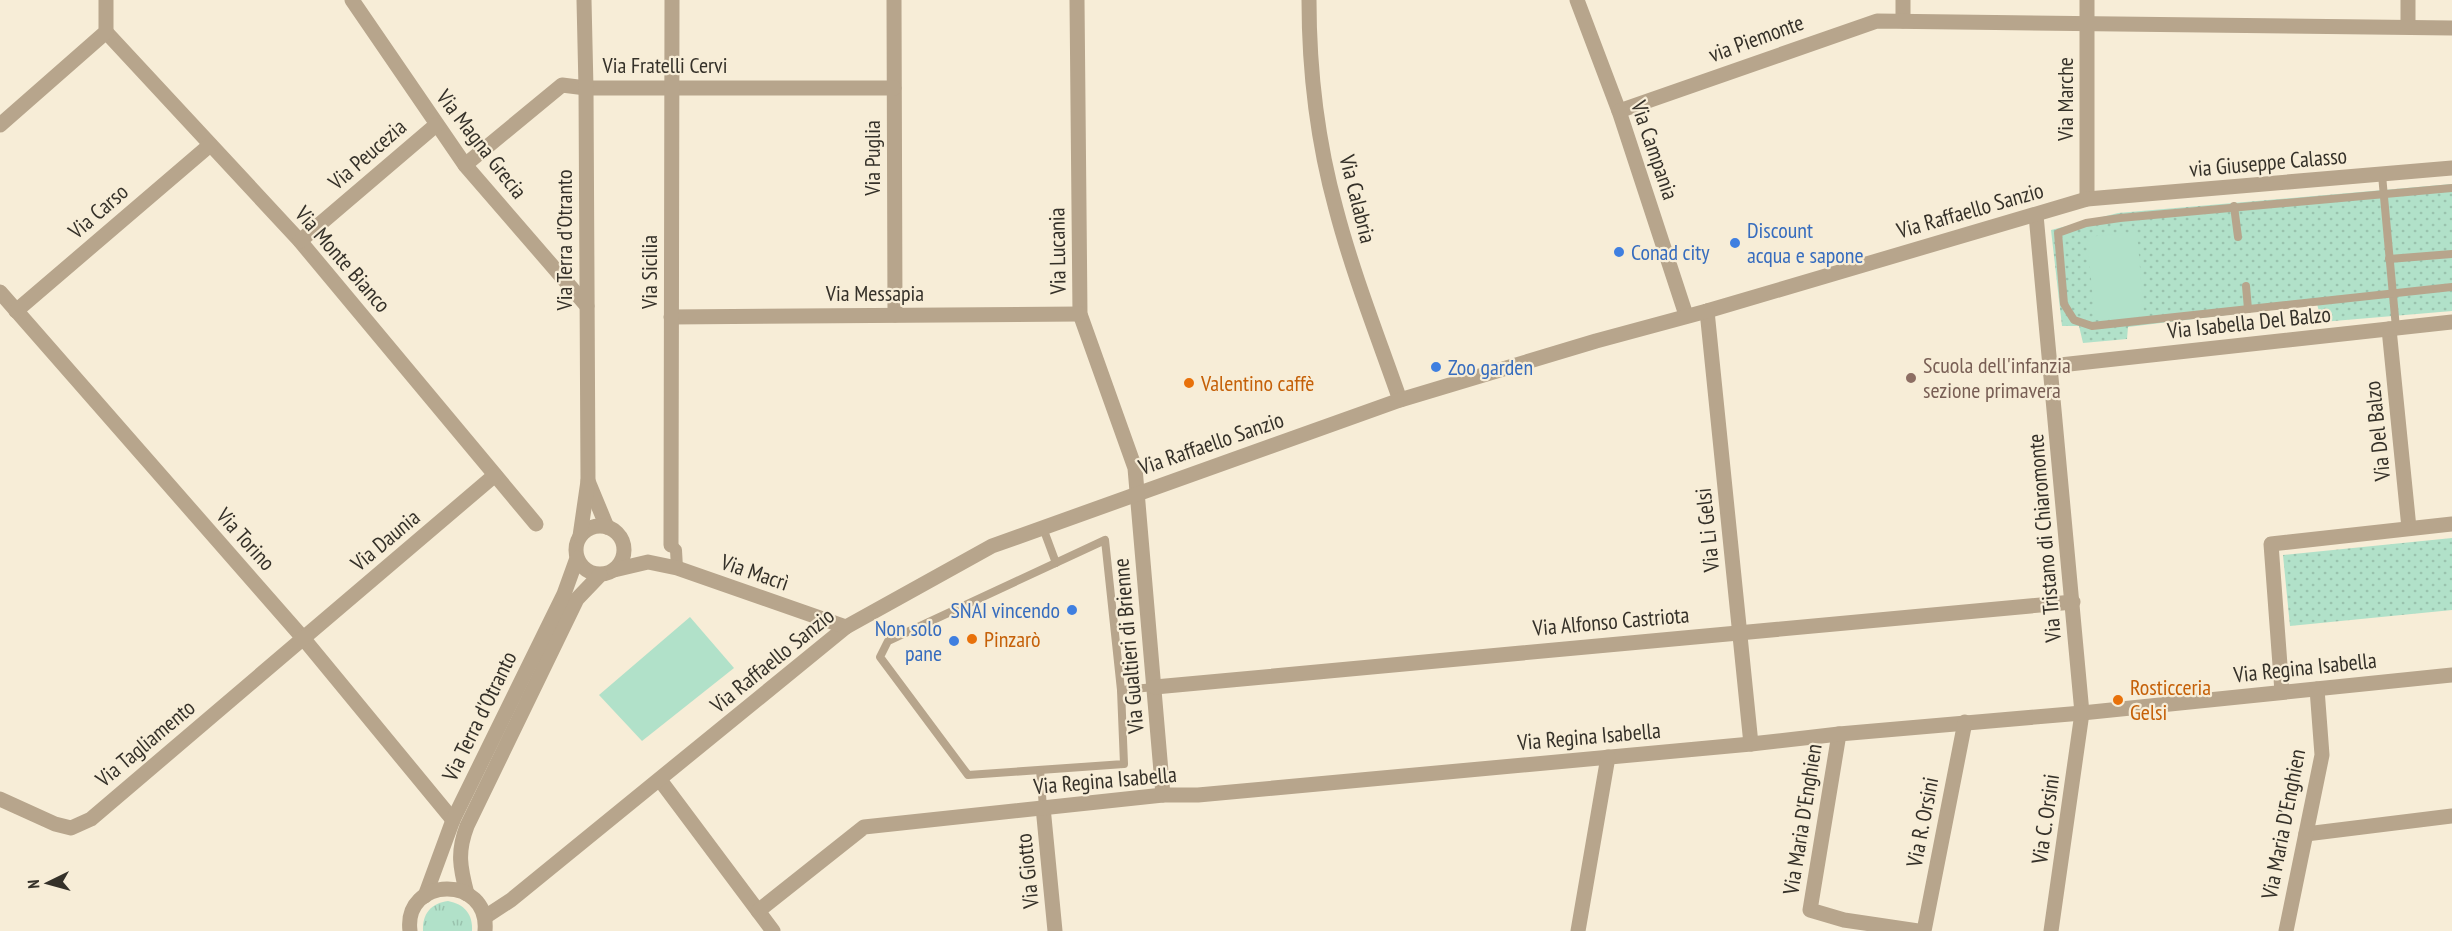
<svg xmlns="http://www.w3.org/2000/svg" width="2452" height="931" viewBox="0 0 2452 931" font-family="'PT Sans Narrow',sans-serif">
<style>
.grass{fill:url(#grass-tufts)}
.park{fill:url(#park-dots)}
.garden{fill:#b1e1c9}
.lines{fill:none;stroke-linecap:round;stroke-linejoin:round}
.service{stroke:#b7a58c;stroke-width:8}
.pedestrian{stroke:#b7a58c;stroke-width:12}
.minor{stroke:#b7a58c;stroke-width:15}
.tertiary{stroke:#b7a58c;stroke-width:15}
.shop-dot{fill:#3f7fe0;stroke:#f7edd7;stroke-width:2}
.education-dot{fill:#8d6e63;stroke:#f7edd7;stroke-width:2}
.food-dot{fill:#e8710a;stroke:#f7edd7;stroke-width:2}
.labels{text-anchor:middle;stroke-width:4.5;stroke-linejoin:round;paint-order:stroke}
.street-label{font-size:22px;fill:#353129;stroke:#f7edd7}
.shop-label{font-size:22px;fill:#366cbe;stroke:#f7edd7;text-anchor:start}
.education-label{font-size:22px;fill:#785e54;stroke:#f7edd7;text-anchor:start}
.food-label{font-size:22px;fill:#c56008;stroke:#f7edd7;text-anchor:start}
</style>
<defs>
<pattern id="grass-tufts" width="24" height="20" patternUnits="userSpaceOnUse" patternTransform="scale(1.5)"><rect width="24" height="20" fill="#b1e1c9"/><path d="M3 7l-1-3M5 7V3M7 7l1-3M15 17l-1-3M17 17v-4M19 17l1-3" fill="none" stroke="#99c2ad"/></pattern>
<pattern id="park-dots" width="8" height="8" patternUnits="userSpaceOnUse" patternTransform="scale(1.5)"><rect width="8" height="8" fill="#b1e1c9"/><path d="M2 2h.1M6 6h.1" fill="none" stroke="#99c2ad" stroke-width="1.8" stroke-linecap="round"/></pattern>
</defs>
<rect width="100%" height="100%" fill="#f7edd7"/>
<path class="grass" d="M448 901C464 904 473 914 472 931H423C422 914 431 903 448 901Z"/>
<g class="park">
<polygon points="2452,184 2452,311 2322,322 2317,304 2128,327 2127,339 2083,343 2079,326 2062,326 2051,230 2118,213"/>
<polygon points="2452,538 2452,610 2290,626 2283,555"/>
</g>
<g class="garden">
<polygon points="2137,232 2144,316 2095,320 2087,237"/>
<polygon points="690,617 734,668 642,741 599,695"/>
</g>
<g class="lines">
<g class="service">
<polyline points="2382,175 2396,328"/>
<polyline points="2452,188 2120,218 2086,223 2058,233 2064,304 2074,320 2092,326 2452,287"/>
<polyline points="2234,206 2238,237"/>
<polyline points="2389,259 2452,254"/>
<polyline points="2246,286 2248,309"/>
<polyline points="1043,528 1056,563"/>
<polygon points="1105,540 1121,690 1124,764 968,775 880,657 888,641"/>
<polyline points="1121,690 1155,687"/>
<polyline points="1040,770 1043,807"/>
</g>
<polyline class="pedestrian" points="671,545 676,550 677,568"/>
<g class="minor">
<polyline points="352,0 465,165 587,306"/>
<polyline points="894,0 895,315"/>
<polyline points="1077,0 1080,314 1135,468 1163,795"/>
<path d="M1309 0C1309 71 1317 140 1336 209 1353 274 1378 337 1400 400"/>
<polyline points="1577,0 1619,111 1686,315"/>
<polyline points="2408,0 2408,27"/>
<polyline points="1903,21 1903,0"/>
<polyline points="106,32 300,241 536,524"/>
<polyline points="1619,111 1877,21 2452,28"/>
<polyline points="0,125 106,32 106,0"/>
<polyline points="465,165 562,85 586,88 894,88"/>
<polyline points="2087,199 2087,0"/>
<polyline points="2036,215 2082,713 2051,931"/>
<polyline points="300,241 436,125"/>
<polyline points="0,292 303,638 453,820"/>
<polyline points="16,311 210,145"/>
<polyline points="1707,311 1751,744"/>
<polyline points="671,317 1080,314"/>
<polyline points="2389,329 2409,528"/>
<polyline points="2051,366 2452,322"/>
<polyline points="671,545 672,0"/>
<polyline points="1155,687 2073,602"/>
<polyline points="2282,692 2271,544 2452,524"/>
<polyline points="1839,734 1810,910 1844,920 1918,931"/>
<polyline points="660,780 773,931"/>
<polyline points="0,799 55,824 71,828 91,819 495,475"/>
<polyline points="1043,807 1055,931"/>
<polyline points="2306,834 2452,816"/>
<polyline points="758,911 864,827 1163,795 1198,795 1751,744 1839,734 2082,713 2452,675"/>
<polyline points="485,917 511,900 846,627"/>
<polyline points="1578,931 1608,757"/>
<polyline points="1924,931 1965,722"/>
<polyline points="2286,931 2322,755 2317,689"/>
</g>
<g class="tertiary">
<polyline points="588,481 607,527"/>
<circle cx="600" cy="550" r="24"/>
<polyline points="580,536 588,481 586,88 584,0"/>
<polyline points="614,570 648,562 677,568 846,627 992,546 1400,400 1596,341 1707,311 2087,199 2452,168"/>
<path d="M467 894C460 867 457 852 467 826L577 599 600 575"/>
<polyline points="425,896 453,820 564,594 577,558"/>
<path d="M410 931C403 876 490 874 485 931"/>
</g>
</g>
<g class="shop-dot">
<circle cx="1735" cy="243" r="6"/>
<circle cx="1619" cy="252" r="6"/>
<circle cx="1436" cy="367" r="6"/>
<circle cx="1072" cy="610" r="6"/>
<circle cx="954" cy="641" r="6"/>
</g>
<circle class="education-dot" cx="1911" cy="378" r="6"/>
<g class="food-dot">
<circle cx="1189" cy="383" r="6"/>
<circle cx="972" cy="639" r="6"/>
<circle cx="2118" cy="700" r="6"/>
</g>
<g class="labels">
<g class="street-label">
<text transform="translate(1756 38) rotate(-20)" y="8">via Piemonte</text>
<text x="665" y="73">Via Fratelli Cervi</text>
<text transform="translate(2065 99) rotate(-90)" y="8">Via Marche</text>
<text transform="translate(482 144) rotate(52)" y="8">Via Magna Grecia</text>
<text transform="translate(1655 150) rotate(71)" y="8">Via Campania</text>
<text transform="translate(367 154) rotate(-41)" y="8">Via Peucezia</text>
<text transform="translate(872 158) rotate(-90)" y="8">Via Puglia</text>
<text transform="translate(2268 162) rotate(-5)" y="8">via Giuseppe Calasso</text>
<text transform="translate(1358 199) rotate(76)" y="8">Via Calabria</text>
<text transform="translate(1970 210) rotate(-16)" y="8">Via Raffaello Sanzio</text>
<text transform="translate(98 211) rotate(-41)" y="8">Via Carso</text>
<text transform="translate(564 240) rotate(-90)" y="8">Via Terra d'Otranto</text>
<text transform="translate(1057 251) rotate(-91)" y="8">Via Lucania</text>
<text transform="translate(343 259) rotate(49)" y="8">Via Monte Bianco</text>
<text transform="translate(649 272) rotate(-90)" y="8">Via Sicilia</text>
<text x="875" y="301">Via Messapia</text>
<text transform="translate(2249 322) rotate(-6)" y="8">Via Isabella Del Balzo</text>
<text transform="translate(2377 431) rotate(-96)" y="8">Via Del Balzo</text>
<text transform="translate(1211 443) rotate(-19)" y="8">Via Raffaello Sanzio</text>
<text transform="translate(1707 530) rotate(-96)" y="8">Via Li Gelsi</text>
<text transform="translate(2044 538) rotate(-95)" y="8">Via Tristano di Chiaromonte</text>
<text transform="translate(246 539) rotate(48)" y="8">Via Torino</text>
<text transform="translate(385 540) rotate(-40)" y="8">Via Daunia</text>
<text transform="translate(755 572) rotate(19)" y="8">Via Macrì</text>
<text transform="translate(1611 621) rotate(-5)" y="8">Via Alfonso Castriota</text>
<text transform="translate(1128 646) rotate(-95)" y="8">Via Gualtieri di Brienne</text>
<text transform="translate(772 660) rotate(-39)" y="8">Via Raffaello Sanzio</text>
<text transform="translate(2305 667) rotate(-6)" y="8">Via Regina Isabella</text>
<text transform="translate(479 716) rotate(-64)" y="8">Via Terra d'Otranto</text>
<text transform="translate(1589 736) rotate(-5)" y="8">Via Regina Isabella</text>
<text transform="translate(145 743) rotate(-40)" y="8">Via Tagliamento</text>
<text transform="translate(1105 780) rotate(-5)" y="8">Via Regina Isabella</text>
<text transform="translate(1802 819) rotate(-81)" y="8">Via Maria D'Enghien</text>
<text transform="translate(2045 819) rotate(-82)" y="8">Via C. Orsini</text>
<text transform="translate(1922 822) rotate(-79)" y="8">Via R. Orsini</text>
<text transform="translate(2283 824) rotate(-79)" y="8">Via Maria D'Enghien</text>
<text transform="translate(1027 871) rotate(-96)" y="8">Via Giotto</text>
</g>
<g class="shop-label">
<text x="1747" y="238">Discount<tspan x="1747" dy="25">acqua e sapone</tspan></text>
<text x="1631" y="260">Conad city</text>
<text x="1448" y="375">Zoo garden</text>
<text x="1060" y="618" text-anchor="end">SNAI vincendo</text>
<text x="942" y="636" text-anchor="end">Non solo<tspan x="942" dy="25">pane</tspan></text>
</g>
<g class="education-label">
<text x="1923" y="373">Scuola dell'infanzia<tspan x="1923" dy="25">sezione primavera</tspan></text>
</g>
<g class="food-label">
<text x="1201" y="391">Valentino caffè</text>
<text x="984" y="647">Pinzarò</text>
<text x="2130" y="695">Rosticceria<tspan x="2130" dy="25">Gelsi</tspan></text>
</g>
</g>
<g transform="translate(48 883) rotate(265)" stroke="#f7edd7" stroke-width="4.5" paint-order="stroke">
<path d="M0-4.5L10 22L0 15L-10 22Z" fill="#353129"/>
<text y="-9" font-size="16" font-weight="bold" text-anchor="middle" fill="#353129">N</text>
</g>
</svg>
